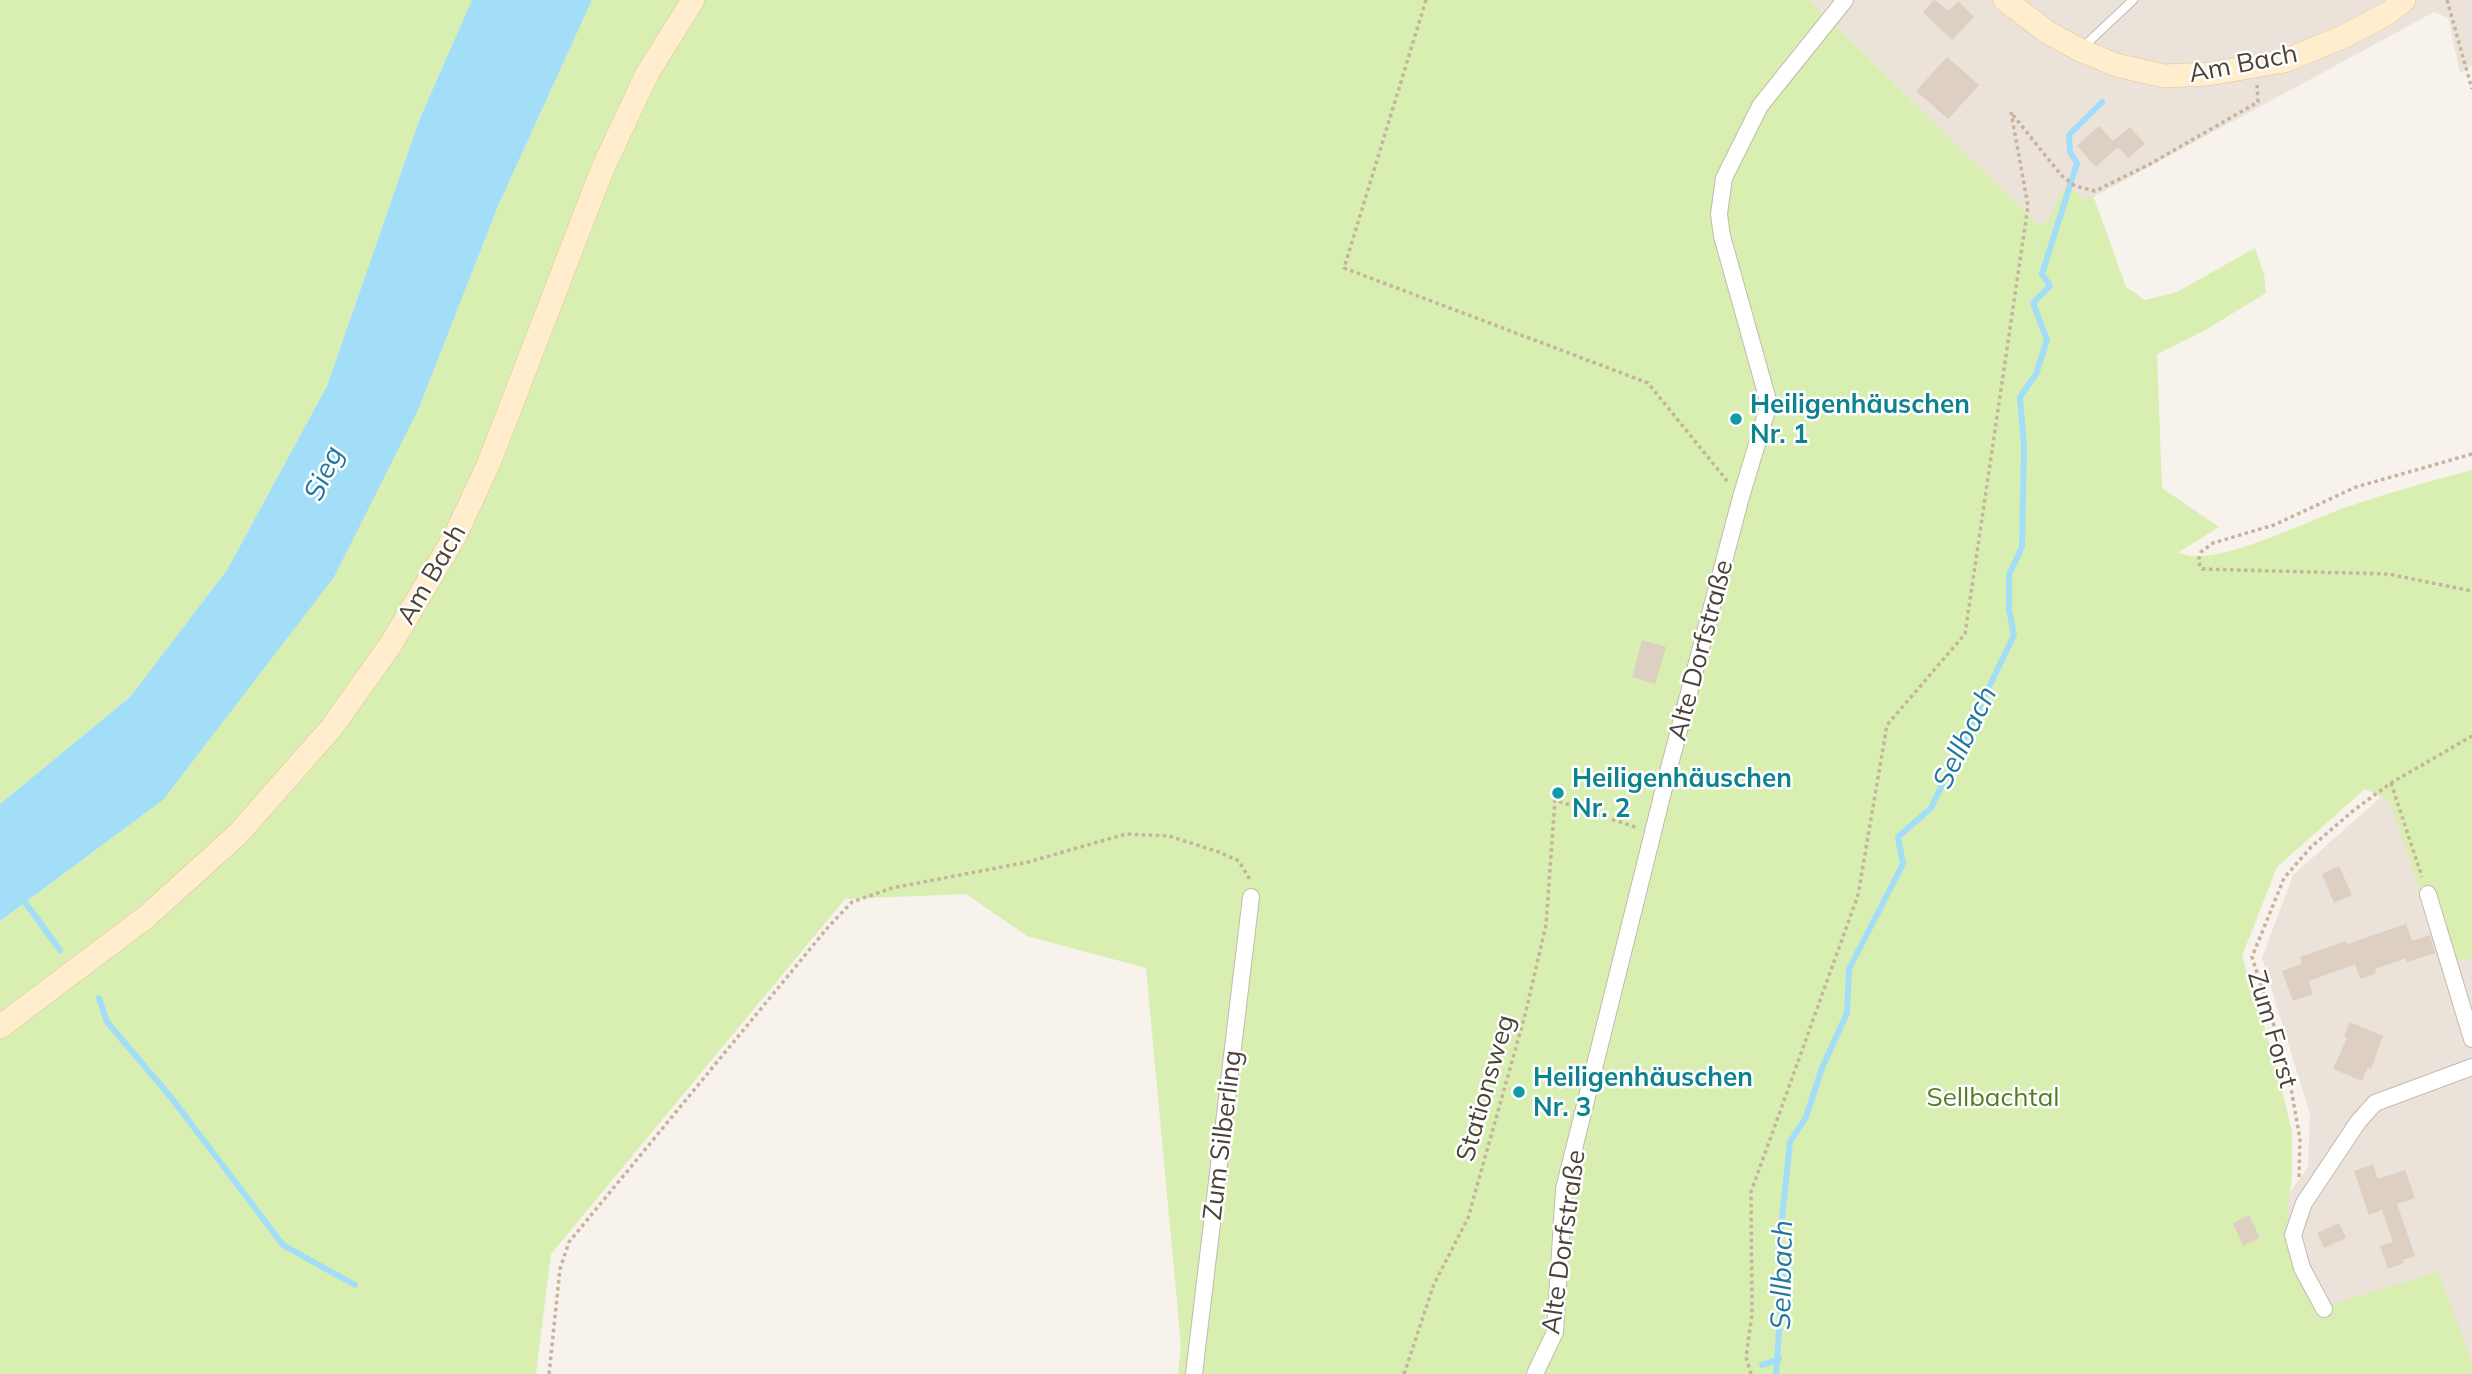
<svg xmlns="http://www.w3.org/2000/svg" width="2472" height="1374" viewBox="0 0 2472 1374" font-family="Mulish,sans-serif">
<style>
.residential{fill:#ebe3d9}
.green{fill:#d9eeb1}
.water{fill:#a3def8}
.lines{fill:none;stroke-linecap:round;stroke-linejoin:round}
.stream{stroke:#a3def8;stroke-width:6}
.building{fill:#ddcfc2}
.lane-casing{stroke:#c4b9ac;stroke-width:10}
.street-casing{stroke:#c4b9ac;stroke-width:18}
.secondary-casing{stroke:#dec499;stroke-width:24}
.path{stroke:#c7b39c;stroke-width:3.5;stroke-dasharray:3.5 3.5;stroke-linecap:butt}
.lane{stroke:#fff;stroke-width:8}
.street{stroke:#fff;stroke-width:16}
.secondary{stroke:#ffedcd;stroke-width:23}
.culture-dot{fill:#0f9aa8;stroke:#fff;stroke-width:2.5}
.labels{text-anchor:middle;stroke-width:5;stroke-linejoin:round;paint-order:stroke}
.street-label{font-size:26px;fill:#4c4238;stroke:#fff}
.culture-label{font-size:26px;font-weight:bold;fill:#0d838f;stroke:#fff;text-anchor:start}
.park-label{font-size:26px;fill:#507f22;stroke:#fff}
.water-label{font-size:28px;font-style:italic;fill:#2078a1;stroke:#fff}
</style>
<rect width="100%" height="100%" fill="#f7f2eb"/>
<g class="residential">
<polygon points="1809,0 2472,0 2472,65 2460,73 2448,18 2434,12 2040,226"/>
<polygon points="2381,797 2393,801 2437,904 2472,905 2472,1362 2318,1314 2275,1214 2308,1167 2310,1114 2262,958 2293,875"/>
</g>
<g class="green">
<polygon points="0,0 472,0 420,118 327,386 227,570 130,697 0,804"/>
<path d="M592 0H1809L2040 226 2048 221 2064 187 2079 194 2082 201 2093 195 2126 287 2145 300 2177 292 2255 248 2264 274 2266 293 2207 329 2157 354 2162 488 2219 527 2179 552C2206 572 2316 517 2347 507 2388 493 2430 481 2472 470V958L2455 960 2431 886 2420 890 2390 801 2365 789 2277 867 2242 956 2275 1061 2292 1132V1175L2288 1207 2290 1228 2319 1308 2438 1272 2472 1362V1374H1178L1181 1345 1146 968 1027 936 966 894 845 899 551 1254 536 1374H0V921L163 800 419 408 498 206Z"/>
</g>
<polygon class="water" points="472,0 592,0 498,206 419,408 334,577 163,800 0,921 0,804 130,697 227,570 327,386 420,118"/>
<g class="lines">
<g class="stream">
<polyline points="22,898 60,950"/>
<polyline points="99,998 107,1022 170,1096 283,1245 355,1285"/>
<polyline points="1762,1365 1779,1359"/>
<polyline points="1776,1374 1781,1302 1787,1277 1778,1256 1790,1142 1806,1117 1822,1068 1847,1013 1849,969 1903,864 1898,837 1931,808 2014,635 2009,610 2009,575 2022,547 2024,447 2020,397 2036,374 2047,340 2033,303 2050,286 2042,274 2077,163 2070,152 2069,135 2102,102"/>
</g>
</g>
<g class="building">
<polygon points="1934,0 1949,11 1958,1 1974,17 1952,40 1923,12"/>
<polygon points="1947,57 1979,85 1948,119 1916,91"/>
<polygon points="2099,126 2113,141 2130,127 2145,144 2128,158 2118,147 2096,167 2077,146"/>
<polygon points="1642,640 1666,647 1655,684 1632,677"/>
<polygon points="2339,866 2352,895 2334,903 2322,874"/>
<polygon points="2406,924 2412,941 2430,935 2435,953 2407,962 2406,958 2375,969 2376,973 2360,979 2355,964 2309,981 2313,994 2293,1001 2282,971 2302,964 2300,957 2346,941 2347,944"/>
<polygon points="2350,1022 2383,1036 2371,1069 2368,1067 2362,1081 2333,1069 2347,1038 2344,1036"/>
<polygon points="2373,1164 2378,1179 2405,1170 2415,1198 2397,1204 2415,1256 2403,1260 2404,1263 2388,1269 2380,1246 2393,1242 2382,1210 2369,1215 2354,1171"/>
<polygon points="2249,1215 2260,1238 2243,1246 2233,1223"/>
<polygon points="2339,1223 2346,1238 2324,1248 2317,1233"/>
</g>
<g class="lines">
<defs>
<polyline id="lane" points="2082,48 2133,0"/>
<g id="street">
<polyline points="2428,894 2472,1039"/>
<polyline points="2324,1309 2302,1268 2293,1235 2304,1203 2358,1122 2375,1103 2472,1067"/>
<polyline points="1194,1374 1251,897"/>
<polyline points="1535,1374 1555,1332 1564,1189 1669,768 1741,497 1769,404 1722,236 1719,214 1724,178 1760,106 1845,0"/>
</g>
<g id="secondary">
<polyline points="2005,0 2047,32 2080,50 2116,65 2164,76 2209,74 2284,61 2345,36 2388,13 2404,0"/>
<polyline points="0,1027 146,917 238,834 332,727 391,644 455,536 489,463 602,170 647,74 693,0"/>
</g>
</defs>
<use href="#lane" class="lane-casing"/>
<use href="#street" class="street-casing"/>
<use href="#secondary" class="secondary-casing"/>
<g class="path">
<polyline points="1426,0 1344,268 1648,383 1728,482"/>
<polyline points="2447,0 2472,89"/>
<polyline points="2013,115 2061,175 2075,186 2095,191 2150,164 2258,102 2257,85"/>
<polyline points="2472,454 2356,487 2274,525 2213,543 2201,552 2198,561 2202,569 2388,574 2472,591"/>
<polyline points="2391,783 2422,877"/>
<polyline points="2299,1177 2300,1139 2287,1066 2252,957 2284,878 2311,847 2354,810 2391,783 2472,736"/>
<polyline points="549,1374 560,1269 569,1242 829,926 852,902 892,888 1028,862 1126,834 1169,836 1219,852 1239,861 1250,880"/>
<polyline points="1404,1374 1434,1284 1468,1218 1525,1015 1546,925 1555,800 1638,828"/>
<polyline points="1751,1374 1746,1357 1752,1314 1751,1192 1858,895 1887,725 1965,634 2028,206 2011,112"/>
</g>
<use href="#lane" class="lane"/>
<use href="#street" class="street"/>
<use href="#secondary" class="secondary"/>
</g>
<g class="culture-dot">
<circle cx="1736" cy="419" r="7"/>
<circle cx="1558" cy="793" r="7"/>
<circle cx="1519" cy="1092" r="7"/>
</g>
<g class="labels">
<g class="street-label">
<text transform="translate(2243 63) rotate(-11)" y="9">Am Bach</text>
<text transform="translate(431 574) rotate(-60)" y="9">Am Bach</text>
<text transform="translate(1700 650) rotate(-75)" y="9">Alte Dorfstraße</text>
<text transform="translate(2273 1029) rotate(74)" y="9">Zum Forst</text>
<text transform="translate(1485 1088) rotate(-74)" y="9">Stationsweg</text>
<text transform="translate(1222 1135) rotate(-83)" y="9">Zum Silberling</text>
<text transform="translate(1563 1242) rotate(-82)" y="9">Alte Dorfstraße</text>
</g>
<g class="culture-label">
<text x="1750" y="413">Heiligenhäuschen<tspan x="1750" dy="30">Nr. 1</tspan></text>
<text x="1572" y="787">Heiligenhäuschen<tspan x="1572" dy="30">Nr. 2</tspan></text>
<text x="1533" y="1086">Heiligenhäuschen<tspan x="1533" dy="30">Nr. 3</tspan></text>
</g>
<g class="park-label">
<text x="1993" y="1106">Sellbachtal</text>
</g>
<g class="water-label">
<text transform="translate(323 473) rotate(-65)" y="10">Sieg</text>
<text transform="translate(1964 737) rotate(-64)" y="10">Sellbach</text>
<text transform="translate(1781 1275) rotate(-89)" y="10">Sellbach</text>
</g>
</g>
</svg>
